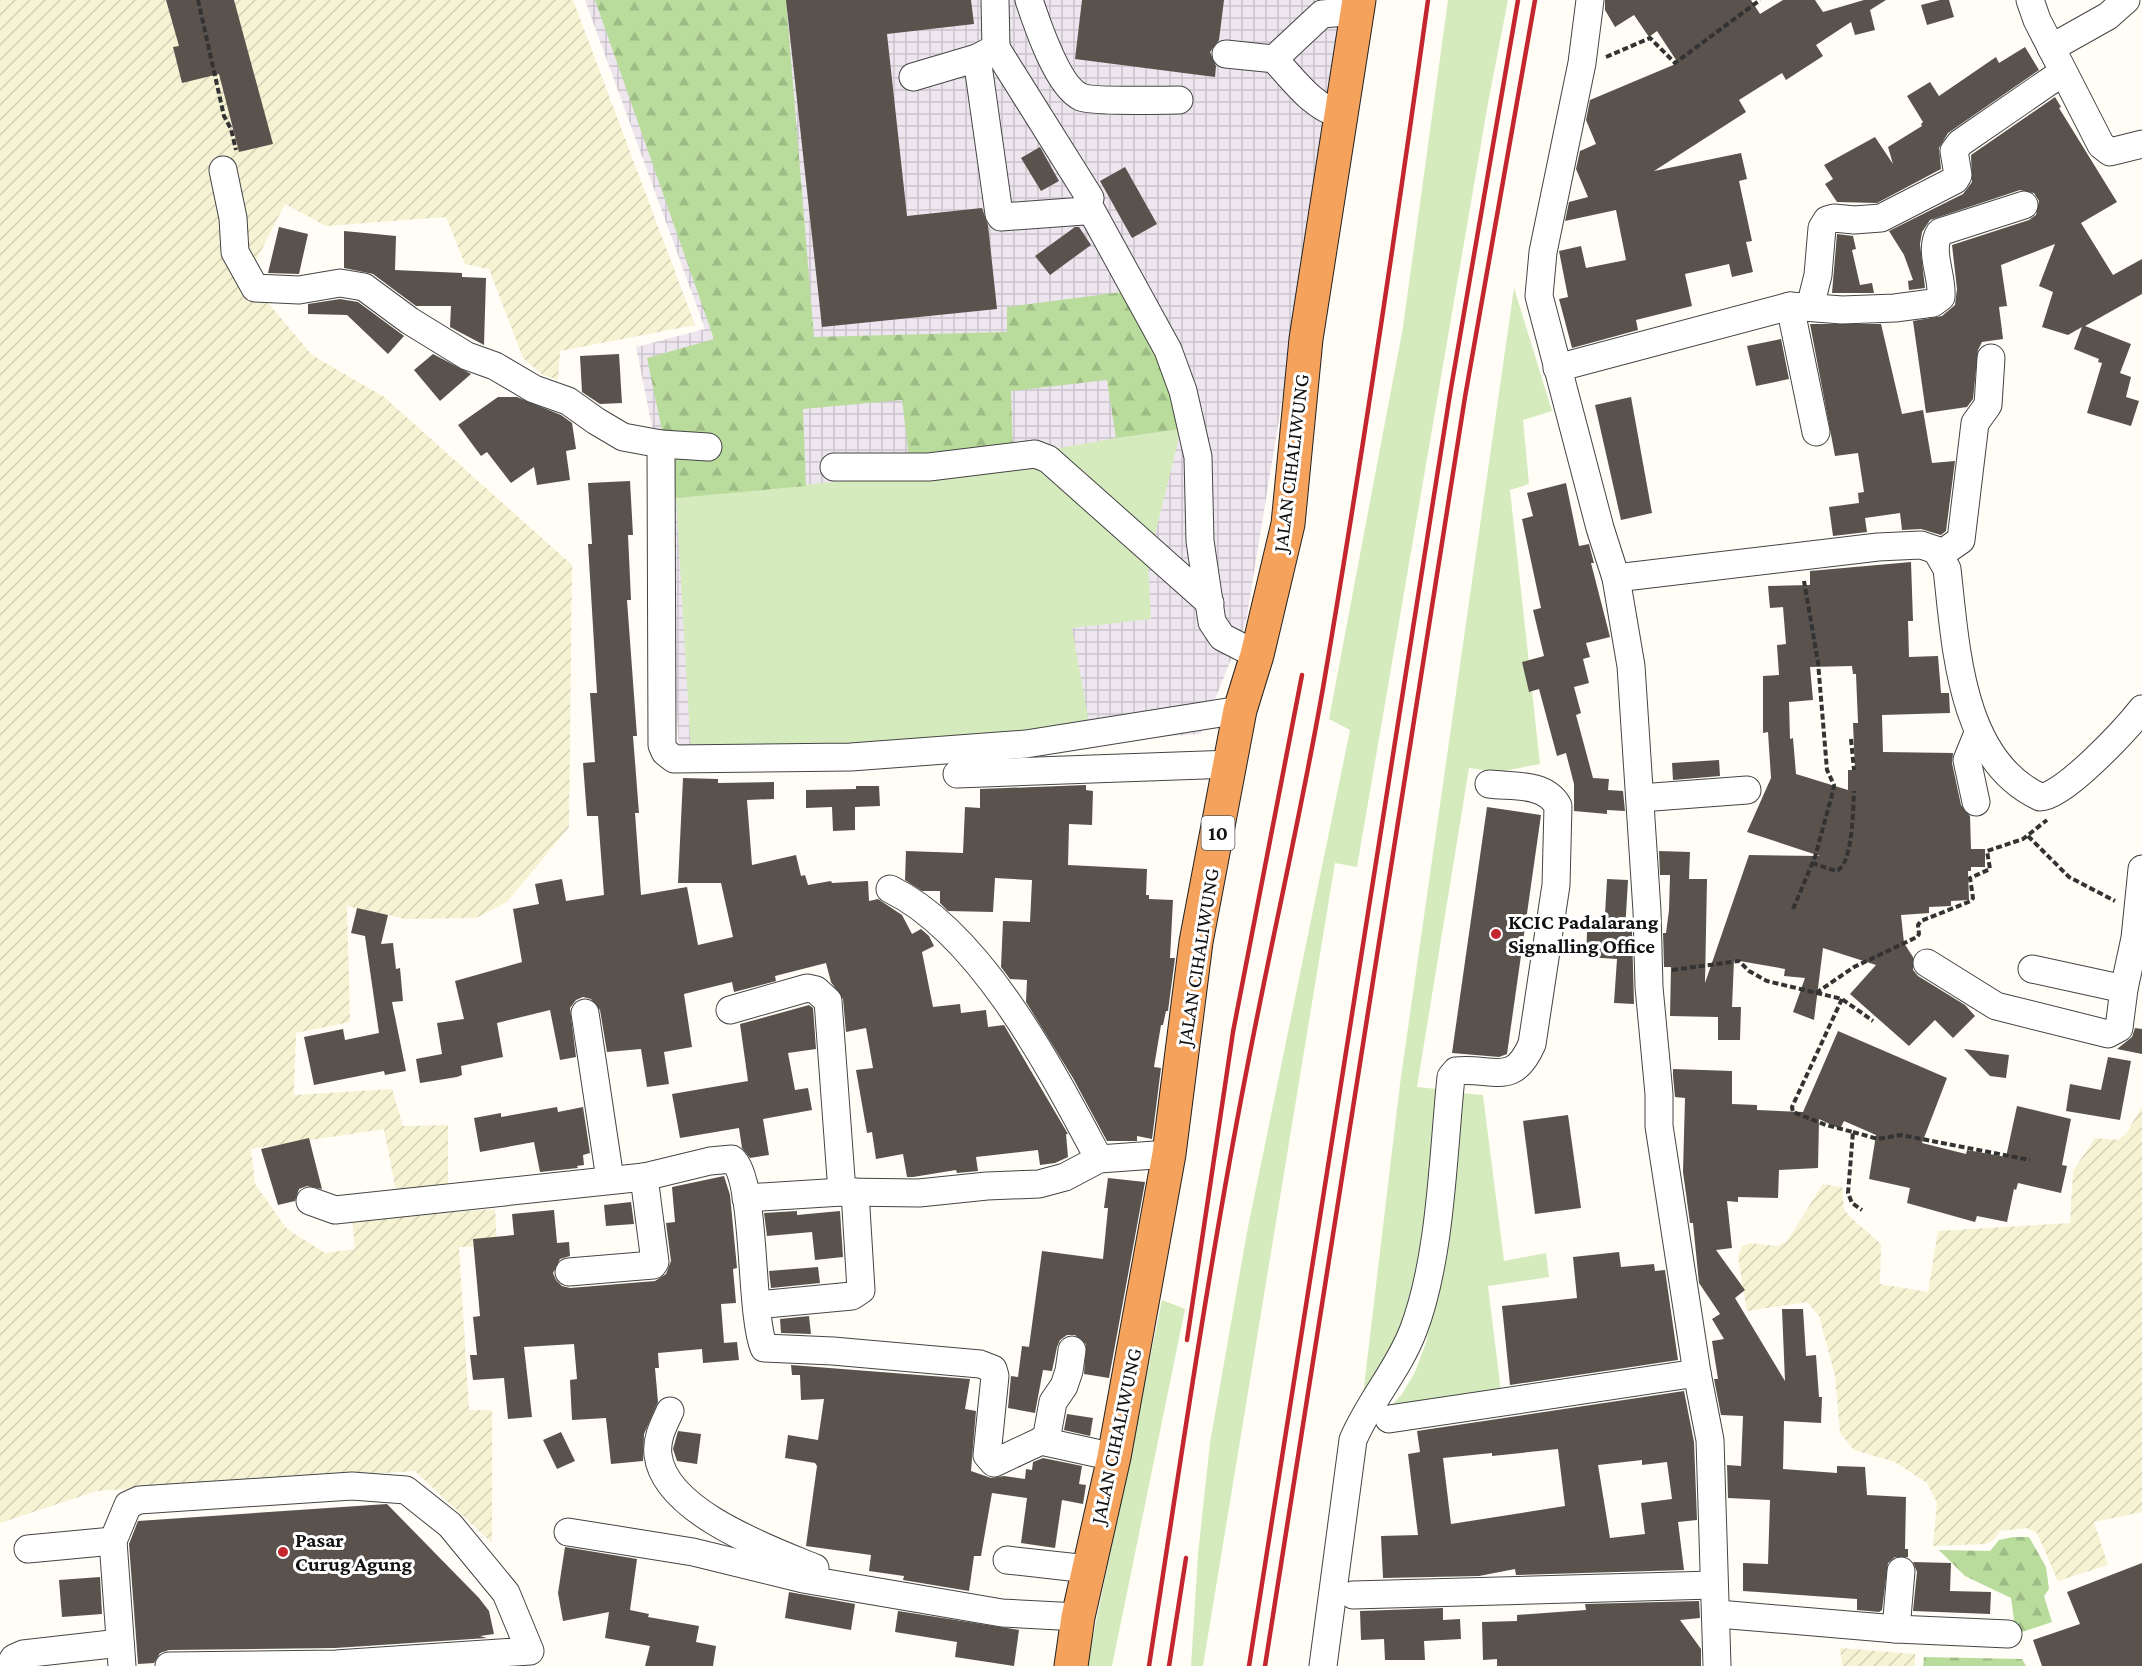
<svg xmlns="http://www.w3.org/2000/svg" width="2142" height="1666" viewBox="0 0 2142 1666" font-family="'Crimson Pro',serif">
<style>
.industrial{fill:url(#industrial-grid)}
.farmland{fill:url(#farmland-furrows)}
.grass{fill:#d5ebbd}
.forest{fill:url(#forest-firs)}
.building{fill:#5a524d;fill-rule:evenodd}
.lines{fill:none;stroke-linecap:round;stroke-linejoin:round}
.minor-casing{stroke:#444;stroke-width:29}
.highway-casing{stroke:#222;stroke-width:35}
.path{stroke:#333;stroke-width:4;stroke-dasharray:6 3;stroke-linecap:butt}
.minor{stroke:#fff;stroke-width:27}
.highway{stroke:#f5a25d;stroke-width:33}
.rail{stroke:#c4262e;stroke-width:4.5}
.poi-dot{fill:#c4262e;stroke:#fff;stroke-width:2}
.labels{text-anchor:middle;stroke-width:6;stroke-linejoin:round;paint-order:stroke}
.shield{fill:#fff;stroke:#585858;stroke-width:1.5}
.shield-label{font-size:20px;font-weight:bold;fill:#111}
.street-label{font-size:21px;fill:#111;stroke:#fff}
.poi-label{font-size:21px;font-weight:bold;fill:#111;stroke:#fff;text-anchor:start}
</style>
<defs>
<pattern id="industrial-grid" width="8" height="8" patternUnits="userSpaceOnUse" patternTransform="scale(1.5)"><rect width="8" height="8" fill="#eee6ef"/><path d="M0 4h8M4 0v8" fill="none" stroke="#cbc4cc"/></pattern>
<pattern id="farmland-furrows" width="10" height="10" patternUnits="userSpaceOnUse" patternTransform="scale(1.5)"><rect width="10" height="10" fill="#f6f3d4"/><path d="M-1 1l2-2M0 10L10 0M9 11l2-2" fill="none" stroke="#d2cfb5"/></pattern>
<pattern id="forest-firs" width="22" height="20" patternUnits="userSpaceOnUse" patternTransform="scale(1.5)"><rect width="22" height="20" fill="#b9dc9c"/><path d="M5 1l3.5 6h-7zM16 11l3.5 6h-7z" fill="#9ebc85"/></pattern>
</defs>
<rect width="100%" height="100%" fill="#fffdf5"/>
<polygon class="industrial" points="585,0 1347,0 1246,622 1201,734 680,769 664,486 636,347 705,329"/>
<g class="farmland">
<polygon points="0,0 573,0 695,325 560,351 558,380 543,375 523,358 489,269 465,264 446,217 326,226 285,204 247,278 312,355 384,397 572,565 569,827 507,902 476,918 406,919 347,906 350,1022 296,1033 294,1095 392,1089 403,1126 448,1125 448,1202 398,1202 384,1129 251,1149 255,1184 287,1229 325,1253 355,1249 352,1220 495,1209 497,1246 459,1247 469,1410 492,1410 492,1543 415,1471 97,1491 0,1523"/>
<polygon points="2142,1106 2142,1512 2094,1522 2108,1565 2058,1581 2037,1533 2027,1528 2000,1531 1994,1540 1985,1544 1933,1546 1937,1503 1927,1483 1895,1462 1854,1450 1840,1433 1835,1376 1819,1316 1807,1302 1747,1311 1738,1257 1742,1246 1751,1243 1777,1246 1787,1241 1823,1184 1842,1187 1844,1209 1850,1217 1881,1244 1880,1284 1928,1292 1938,1231 2070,1223 2073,1171 2095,1138 2118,1140 2126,1134"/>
<polygon points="1840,1648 1915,1654 1915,1666 1842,1666"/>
</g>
<g class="grass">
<polygon points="1448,0 1508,0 1488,103 1357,867 1335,863 1203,1666 1191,1666 1198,1554 1210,1443 1247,1232 1350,730 1329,719 1403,327"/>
<path d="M1514 288 1552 411 1523 420 1529 484 1510 490 1540 764 1499 772 1469 768 1417 1087 1437 1089C1430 1195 1429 1307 1363 1395L1400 1084Z"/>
<polygon points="1181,429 1148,563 1151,619 1072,628 1090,729 691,754 676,498 911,474 1116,438"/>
<polygon points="1460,1093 1483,1095 1504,1261 1546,1253 1549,1277 1488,1286 1501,1392 1382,1416 1402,1394 1415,1372 1426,1343 1438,1289"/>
<polygon points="1162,1300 1185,1309 1112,1666 1087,1666"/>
</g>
<g class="forest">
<polygon points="595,0 786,0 814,337 1007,332 1007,307 1130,291 1167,346 1181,429 1116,438 1107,380 1011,391 1013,456 911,474 902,400 803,409 806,486 676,498 647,358 714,339"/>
<polygon points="2013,1537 2029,1537 2046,1567 2049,1589 2044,1596 2052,1622 2016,1634 2011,1598 1965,1576 1939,1550 1990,1551 1999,1540"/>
<polygon points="1924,1657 2022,1659 2026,1666 1923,1666"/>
</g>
<g class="building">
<polygon points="166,0 234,0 273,144 239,152 219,74 182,83 173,47 179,46"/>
<polygon points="786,0 971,0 974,24 887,34 907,216 982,208 988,225 997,309 822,327"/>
<polygon points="1082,0 1224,0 1219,40 1210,52 1216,66 1215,77 1075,59"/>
<polygon points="1605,0 1751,0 1760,14 1783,0 1815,0 1823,12 1864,0 1886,0 1870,10 1875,30 1855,35 1851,22 1816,45 1823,56 1786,80 1782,73 1739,100 1746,112 1654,171 1741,153 1747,179 1739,181 1752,241 1746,242 1753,272 1732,277 1729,264 1685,274 1692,306 1636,320 1638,330 1572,348 1559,299 1568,297 1559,251 1581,246 1586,268 1626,260 1616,210 1565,221 1569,202 1588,197 1576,169 1580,151 1596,144 1586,120 1590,100 1678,63 1657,31 1649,37 1634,15 1615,27 1605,10"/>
<polygon points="1940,0 1949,0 1954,17 1927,25 1921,5"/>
<polygon points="2025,47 2039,70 1948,133 1939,148 1941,169 1877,203 1837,202 1825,184 1833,179 1824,165 1875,137 1893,164 1888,147 1922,126 1921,124 1923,122 1907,96 1930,82 1939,96 1996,57 1999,63"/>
<polygon points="2055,97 2061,107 2059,108 2117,202 2081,223 2113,275 2142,259 2142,294 2085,326 2131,344 2120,373 2131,377 2126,397 2139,401 2131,426 2087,413 2102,363 2098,362 2099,359 2074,349 2082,327 2068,335 2042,327 2053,292 2039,286 2055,244 2001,265 2007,306 1999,307 2003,339 1982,342 1978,350 1973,399 1967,407 1926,413 1913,321 1942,316 1955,305 1957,289 1952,245 2029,220 2036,215 2039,201 2034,193 2020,190 1930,220 1922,232 1920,244 1925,288 1909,290 1908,281 1913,280 1904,255 1889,231 1963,194 1972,182 1971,155"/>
<polygon points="1040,147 1059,181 1041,191 1021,158"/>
<polygon points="1125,167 1157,224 1132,238 1100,181"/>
<polygon points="279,227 308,234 299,274 268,273"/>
<polygon points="1075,227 1079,227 1091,245 1050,275 1035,256"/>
<polygon points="344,231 396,236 395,270 462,273 462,277 486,278 484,345 450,327 451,306 416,306 373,274 344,268"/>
<polygon points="1837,234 1853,236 1856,249 1852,250 1860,285 1872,283 1874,293 1832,293"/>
<polygon points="340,299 358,302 404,336 388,354 347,315 308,314 308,304"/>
<polygon points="1810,324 1881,324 1902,414 1923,410 1932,463 1955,461 1946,531 1941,535 1921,529 1902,530 1900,513 1865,518 1867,532 1833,536 1829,507 1859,503 1858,493 1864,492 1858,453 1835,456"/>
<polygon points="1781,339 1789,379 1756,386 1747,346"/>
<polygon points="433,354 471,374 440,401 414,370"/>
<polygon points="619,354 622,403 600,404 582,392 580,356"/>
<polygon points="498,397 517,397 561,415 572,423 576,449 566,451 570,480 537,485 534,467 511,483 487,452 481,456 458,425"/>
<polygon points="1631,397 1652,513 1621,520 1595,405"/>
<polygon points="630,481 633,535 628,535 631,600 627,600 637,736 633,736 639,813 635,813 641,895 687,887 698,945 733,937 721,883 678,883 683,778 718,779 718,783 774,782 774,799 747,800 752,865 796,855 801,876 805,875 808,885 831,881 832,883 868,881 869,901 878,899 902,915 912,934 921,929 929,936 934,946 922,952 933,1007 960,1004 961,1013 986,1010 988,1027 1004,1025 1068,1134 1066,1134 1068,1157 1055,1163 1040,1165 1038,1150 976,1157 978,1171 957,1173 956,1170 913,1177 907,1177 903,1154 876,1159 872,1132 867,1133 856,1070 873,1068 866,1028 846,1032 843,999 831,982 826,963 775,976 776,981 734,992 732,982 684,994 692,1047 664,1052 669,1084 647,1087 641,1049 607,1052 600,1010 591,999 583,997 576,1000 570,1008 576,1057 560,1060 550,1010 497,1023 503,1057 461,1066 462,1075 457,1077 420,1083 416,1059 442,1054 437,1023 464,1019 455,981 522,962 513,909 539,904 535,884 562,879 566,901 604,895 598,816 587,816 583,763 595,762 590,693 597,693 588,544 592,544 588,483"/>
<polygon points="1566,483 1579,546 1589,544 1591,552 1594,563 1591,563 1610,637 1586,643 1590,657 1583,659 1589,683 1574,687 1581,713 1576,715 1593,778 1609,779 1608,790 1623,791 1625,811 1607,810 1607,814 1574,811 1574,784 1566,753 1557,756 1539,689 1529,692 1522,662 1544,656 1533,610 1541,608 1522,519 1533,516 1527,493"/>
<path d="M1911 562 1913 621H1908L1909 657 1938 656 1941 693H1949L1950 713 1882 715 1883 752 1953 753 1952 763 1961 805 1970 816 1971 849H1985V867H1971V871H1968L1969 900 1951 901V906L1929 907V913L1901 915 1904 943 1913 957V970L1918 976 1965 1005 1975 1016 1953 1038 1935 1020 1909 1046 1850 994 1876 965 1823 948 1814 1020 1793 1012 1805 978 1784 976 1785 969 1734 960 1732 1007H1741L1740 1040H1718V1017L1670 1016 1671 967H1664L1663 933H1666L1669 910 1670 875H1660L1659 851 1690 852 1689 879H1707L1705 983 1749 855 1820 856 1747 832 1771 778 1768 732 1763 733V676L1779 675 1777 645 1786 644 1783 607 1770 608 1768 586 1810 585V571ZM1852 666 1853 674H1856L1858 723H1853L1855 770H1848V790L1796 774 1793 738 1790 739 1789 702 1813 700 1810 667Z"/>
<polygon points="1719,760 1720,776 1673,780 1672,763"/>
<polygon points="1086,785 1086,790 1093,791 1092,825 1069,824 1068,865 1147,869 1146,895 1149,895 1149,899 1173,900 1170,958 1175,958 1168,1011 1166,1011 1163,1025 1161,1025 1154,1067 1161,1068 1152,1139 1137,1136 1137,1141 1107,1141 1073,1078 1026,1002 1027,980 1010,979 1001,967 1003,921 1030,922 1032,880 995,878 993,912 948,911 940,903 940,891 922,891 905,880 906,851 963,853 965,807 980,808 980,789"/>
<polygon points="856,786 879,786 880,806 855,807 855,830 833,831 832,807 806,808 806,790 856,789"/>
<polygon points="1487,807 1541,815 1507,1054 1499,1057 1452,1053"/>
<polygon points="1607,879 1628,880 1625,931 1632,931 1634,1004 1614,1003 1617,959 1586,957 1587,932 1604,932"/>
<polygon points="357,908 388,915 381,944 393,943 396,969 400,968 403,1001 392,1002 406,1071 385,1075 384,1071 314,1085 304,1037 343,1029 345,1040 379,1033 365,936 351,933"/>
<polygon points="809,1005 813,1008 816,1049 788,1053 795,1090 808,1088 812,1110 763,1119 769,1155 750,1158 742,1148 739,1128 680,1138 672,1094 748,1081 740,1024"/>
<polygon points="2135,1028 2142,1029 2142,1054 2117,1049 2132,1037"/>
<polygon points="1838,1031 1947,1078 1922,1143 1966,1154 1967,1150 2006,1157 2017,1106 2071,1119 2062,1165 2067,1166 2061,1193 2018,1183 2016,1190 2014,1189 2007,1222 1977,1216 1975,1222 1907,1203 1910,1188 1869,1179 1876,1135 1844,1121 1840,1129 1819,1119 1818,1168 1779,1170 1778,1198 1738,1197 1738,1202 1727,1201 1732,1248 1716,1250 1745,1290 1735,1298 1785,1381 1782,1309 1803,1309 1806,1356 1816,1355 1819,1397 1822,1397 1821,1423 1784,1421 1783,1469 1837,1473 1837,1466 1865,1467 1867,1495 1906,1497 1905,1549 1908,1549 1908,1557 1895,1557 1888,1563 1882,1610 1879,1612 1857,1610 1857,1599 1743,1591 1743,1563 1768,1564 1770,1500 1728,1498 1727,1465 1741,1466 1743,1416 1721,1415 1714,1379 1718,1379 1712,1341 1724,1339 1712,1319 1720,1314 1699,1283 1693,1223 1690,1223 1683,1172 1685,1098 1675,1097 1673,1076 1673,1069 1732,1071 1732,1104 1757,1105 1757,1110 1803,1112"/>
<polygon points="1964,1049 2009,1055 2006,1078 1990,1076"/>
<polygon points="2108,1057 2131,1061 2120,1120 2066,1111 2070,1084 2101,1090"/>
<polygon points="557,1107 558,1112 583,1107 590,1153 583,1155 584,1165 577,1166 578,1168 540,1172 534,1142 480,1152 474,1118 501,1113 501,1117"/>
<polygon points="1568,1115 1581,1208 1535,1214 1523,1121"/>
<polygon points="309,1138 322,1189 307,1186 299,1189 295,1201 278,1205 261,1149"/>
<polygon points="724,1176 730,1195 737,1268 733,1269 736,1303 721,1304 724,1343 737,1342 739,1360 703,1363 702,1349 658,1353 659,1368 655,1368 658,1402 644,1434 643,1461 611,1464 606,1418 572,1420 570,1380 577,1379 574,1344 524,1347 532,1417 508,1419 504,1378 473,1380 470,1355 477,1355 473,1317 480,1316 473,1239 514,1235 512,1214 554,1210 557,1243 569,1242 570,1256 560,1259 553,1273 556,1280 562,1286 570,1288 655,1281 666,1274 671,1261 666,1223 675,1222 672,1187"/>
<polygon points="1108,1178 1145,1182 1109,1378 1084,1374 1086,1344 1075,1335 1067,1335 1060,1340 1057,1347 1052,1371 1043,1370 1035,1413 1008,1408 1011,1376 1018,1377 1022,1346 1029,1347 1042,1251 1103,1259 1108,1208 1104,1208"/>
<polygon points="631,1202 634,1224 606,1226 604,1205"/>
<polygon points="797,1211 797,1215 840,1211 843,1257 815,1260 812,1232 767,1236 764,1213"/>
<polygon points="1619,1252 1621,1267 1654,1264 1655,1271 1665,1270 1678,1360 1510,1385 1502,1306 1577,1298 1573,1257"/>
<polygon points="818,1267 820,1283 771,1288 769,1271"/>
<polygon points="809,1316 811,1334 781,1333 780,1319"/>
<polygon points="791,1365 970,1379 965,1409 976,1411 971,1471 991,1478 1004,1476 1025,1479 1026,1469 1032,1470 1033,1462 1043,1458 1082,1466 1079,1484 1086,1485 1083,1504 1062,1500 1055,1548 1021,1543 1027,1498 992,1493 981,1556 974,1556 969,1591 903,1580 904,1576 869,1571 871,1555 806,1546 817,1466 815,1463 785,1458 788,1435 818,1440 824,1399 801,1400 800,1375 792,1375"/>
<path d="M1684 1391 1694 1442 1697 1520 1678 1522 1684 1570 1516 1575 1515 1569 1479 1576 1383 1578 1381 1536 1418 1535 1408 1454 1420 1452 1417 1431ZM1558 1449 1565 1506 1451 1524 1443 1458 1492 1453V1456ZM1642 1460V1465L1667 1462 1672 1499 1641 1503 1645 1534 1610 1538 1598 1465Z"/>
<polygon points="1067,1414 1093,1418 1090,1436 1064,1430"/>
<polygon points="678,1431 701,1434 697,1464 677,1461 673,1449"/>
<polygon points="561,1432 575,1461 557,1469 543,1440"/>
<polygon points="387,1504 479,1598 489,1611 494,1634 480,1636 487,1638 335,1648 169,1650 160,1653 154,1663 138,1664 129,1544 138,1521"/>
<polygon points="565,1547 637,1559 630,1610 649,1614 648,1617 699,1626 696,1642 716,1646 713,1666 645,1666 650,1646 605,1638 609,1612 563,1621 558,1593"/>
<polygon points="1913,1562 1951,1563 1950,1591 1991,1592 1990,1614 1913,1611 1917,1572"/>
<polygon points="2142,1563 2142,1666 2042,1666 2033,1640 2080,1624 2067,1592"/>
<polygon points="100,1577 102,1614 62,1617 59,1580"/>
<polygon points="789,1592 855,1604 851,1630 785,1618"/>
<polygon points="1699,1601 1700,1618 1680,1620 1701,1649 1701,1666 1497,1666 1497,1659 1483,1660 1482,1622 1517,1621 1517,1615 1586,1610 1585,1604"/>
<polygon points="1443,1608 1443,1620 1460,1619 1461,1639 1424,1641 1425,1660 1385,1660 1384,1639 1361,1640 1360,1611"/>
<polygon points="898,1611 1019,1630 1014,1666 955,1657 957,1642 895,1632"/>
</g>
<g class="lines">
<defs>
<g id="minor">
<path d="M1029 0C1037 24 1058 87 1081 97 1093 102 1162 100 1179 100"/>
<polyline points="1590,0 1582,63 1543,252 1539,296 1600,528 1616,578 1631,666 1647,911 1649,987 1659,1094 1659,1126 1697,1373 1710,1440 1717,1666"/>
<polyline points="2030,0 2037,20 2101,145 2110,152 2142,144"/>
<polyline points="2051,48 2108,16 2126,0"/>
<path d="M1226 54 1274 59C1294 80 1312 107 1341 115"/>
<polyline points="977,58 999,214 1001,217 1084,211 1090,198 996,48"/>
<polyline points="1274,59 1322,14 1357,11"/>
<polyline points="913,77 977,58 996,48 995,0"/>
<polyline points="223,170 233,218 235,252 255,288 299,290 340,283 364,287 410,321 467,356 495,366 534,389 568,401 596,421 623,437 661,444 708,447"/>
<polyline points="1089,206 1168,350 1183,391 1198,457 1200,541 1212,622 1222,637 1257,655"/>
<polyline points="1790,306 1816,432"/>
<polyline points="1810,307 1818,275 1822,228 1827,220 1834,218 1854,220 1881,218 1955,180 1958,175 1954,151 1960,143 2063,72"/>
<path d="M1557 368 1790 306 1842 310 1895 308 1933 303 1941 297C1943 276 1928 250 1940 232L2024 205"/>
<polyline points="661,444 662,745 665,752 674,759 851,757 1026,744 1240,710"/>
<polyline points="834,467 929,467 1035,454 1048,459 1210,603"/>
<polyline points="1941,554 1961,540 1975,423 1988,405 1991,358"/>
<path d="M1616 578 1878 547 1921 545 1936 550 1947 569C1956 647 1960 760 2040 797 2063 798 2127 728 2142 709"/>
<polyline points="957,774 1232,764"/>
<polyline points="1640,798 1747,790"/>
<polyline points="1976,802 1967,760 1978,733"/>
<path d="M890 889C982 934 1052 1071 1099 1159"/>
<polyline points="1927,963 1996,1006 2108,1034 2119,1028 2124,989 2135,938 2142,869"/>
<polyline points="2032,969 2124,989"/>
<polyline points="730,1010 807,988 816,990 828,1001 842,1192"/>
<polyline points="585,1013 610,1179"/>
<polyline points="746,1198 842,1192 919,1193 987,1186 1039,1184 1065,1177 1099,1159 1169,1154"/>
<path d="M310 1201 335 1210 644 1177 710 1161 732 1159C757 1179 749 1311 764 1348L833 1351 980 1364 993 1369 995 1376 987 1455 994 1463 1041 1441 1114 1457"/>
<polyline points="569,1272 653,1265 655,1262 644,1177"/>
<polyline points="757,1305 852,1296 861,1290 855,1192"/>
<path d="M670 1411C663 1426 656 1439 658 1455 665 1512 769 1549 815 1568"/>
<polyline points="1389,1419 1697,1373"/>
<polyline points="1041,1441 1047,1435 1053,1402 1064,1386 1069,1371 1072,1350"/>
<polyline points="568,1532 693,1552 803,1579 1002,1613 1078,1617"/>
<polyline points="28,1549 113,1541"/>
<polyline points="1007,1560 1088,1569"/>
<polyline points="1353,1595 1713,1585"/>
<polyline points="1718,1614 1896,1629 2008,1634"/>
<polyline points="1896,1629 1901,1571"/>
<polyline points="9,1666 14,1658 23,1654 120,1643"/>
<polyline points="122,1666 113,1541 128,1505 139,1500 352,1486 406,1490 450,1525 506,1593 530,1651 336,1664 169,1666"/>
<path d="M1323 1666 1353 1440C1369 1402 1398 1370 1413 1331 1441 1259 1443 1154 1451 1077L1456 1071C1493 1067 1513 1088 1532 1044L1556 885 1558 806C1545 782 1512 787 1489 784"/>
</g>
<polyline id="highway" points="1071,1666 1078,1617 1114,1457 1169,1154 1196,942 1240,710 1257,655 1288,524 1306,339 1359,0"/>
</defs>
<use href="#minor" class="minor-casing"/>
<use href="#highway" class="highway-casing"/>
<g class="path">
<polyline points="198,0 224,116 231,129 236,150"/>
<polyline points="1606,57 1650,38 1675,63 1760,0"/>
<polyline points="1851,739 1854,770"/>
<polyline points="2028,836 2069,877 2115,901"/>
<path d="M1812 863 1836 871C1853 866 1853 808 1854 791"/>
<polyline points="1793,909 1815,857 1833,791 1834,785 1827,770 1818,662 1804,581"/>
<polyline points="1672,970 1739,961 1749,971 1767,981 1842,999 1873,1021"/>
<polyline points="1816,993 1854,967 1917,937 1919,934 1918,925 1921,921 1971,901 1973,898 1970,878 1990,869 1987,851 2023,839 2047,820"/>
<polyline points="1842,999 1792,1107 1793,1112 1826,1125 1853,1132 1848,1193 1852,1203 1862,1210"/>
<polyline points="1853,1132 1878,1139 1901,1135 2030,1160"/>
</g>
<use href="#minor" class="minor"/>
<use href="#highway" class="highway"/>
<g class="rail">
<polyline points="1187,1340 1233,1032 1302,675"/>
<path d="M1149 1666C1180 1465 1209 1263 1248 1063 1272 938 1301 814 1323 688 1362 459 1396 230 1428 0"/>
<polyline points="1169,1666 1186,1558"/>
<polyline points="1249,1666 1450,394 1518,0"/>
<polyline points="1265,1666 1465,397 1535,0"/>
</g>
</g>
<g class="poi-dot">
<circle cx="1496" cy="934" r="6"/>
<circle cx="283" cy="1552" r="6"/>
</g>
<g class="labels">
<rect class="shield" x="1201.5" y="816" width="33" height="34" rx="4.5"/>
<g class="shield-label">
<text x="1218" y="840">10</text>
</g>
<g class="street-label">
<text transform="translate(1291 463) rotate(-83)" y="7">JALAN CIHALIWUNG</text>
<text transform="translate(1198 957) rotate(-81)" y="7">JALAN CIHALIWUNG</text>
<text transform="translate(1116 1436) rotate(-78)" y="7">JALAN CIHALIWUNG</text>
</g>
<g class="poi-label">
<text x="1508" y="929">KCIC Padalarang<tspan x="1508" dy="24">Signalling Office</tspan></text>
<text x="295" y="1547">Pasar<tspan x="295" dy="24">Curug Agung</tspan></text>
</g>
</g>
</svg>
